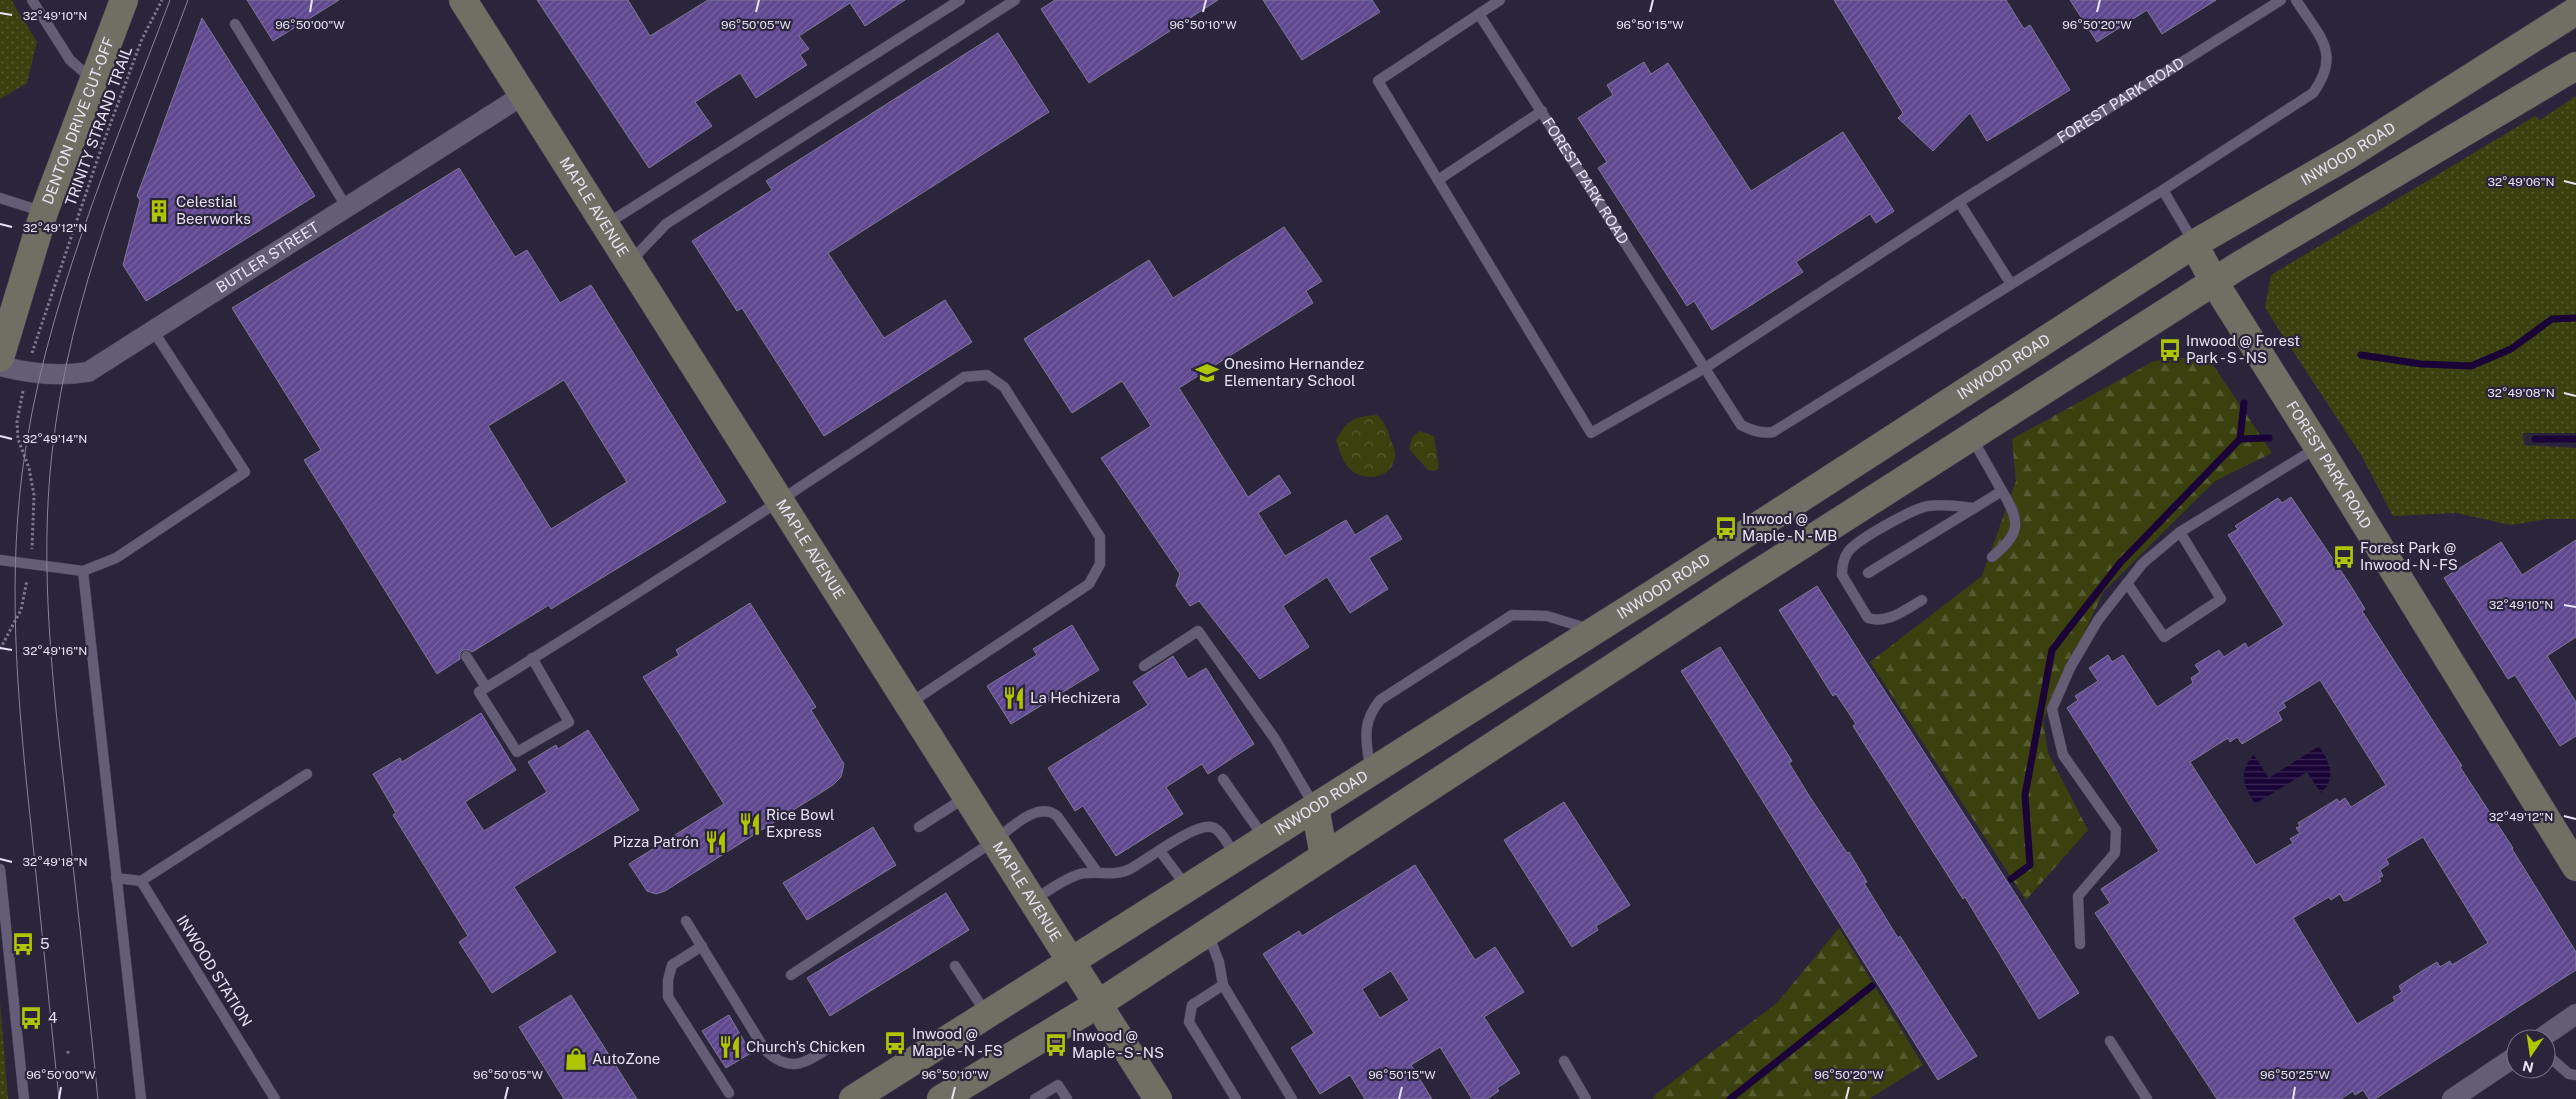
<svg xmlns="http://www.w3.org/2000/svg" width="2576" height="1099" viewBox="0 0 2576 1099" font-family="'Public Sans',sans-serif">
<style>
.grass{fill:url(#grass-dots)}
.forest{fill:url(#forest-firs)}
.park{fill:url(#park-crowns)}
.water{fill:url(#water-rules)}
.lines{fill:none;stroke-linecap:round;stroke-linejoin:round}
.stream{stroke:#1a0437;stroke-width:7}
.building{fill:url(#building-hatch);stroke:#7f7893;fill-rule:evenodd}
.lane-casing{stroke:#474154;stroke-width:11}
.street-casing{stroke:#474154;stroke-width:21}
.secondary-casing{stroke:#474154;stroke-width:29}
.path{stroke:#7d788b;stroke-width:3;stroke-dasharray:2.5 2.5;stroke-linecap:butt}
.lane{stroke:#635d76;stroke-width:10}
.street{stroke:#635d76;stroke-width:20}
.secondary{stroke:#6f6f63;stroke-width:28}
.tram{stroke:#888396;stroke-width:1}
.ticks{fill:none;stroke:#e7e4f3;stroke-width:2}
.labels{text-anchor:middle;stroke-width:4.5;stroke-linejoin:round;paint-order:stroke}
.street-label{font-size:15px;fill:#e7e4f3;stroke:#2b253b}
.poi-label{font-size:15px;fill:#e7e4f3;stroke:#2b253b;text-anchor:start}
.ticks-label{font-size:12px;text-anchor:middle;fill:#e7e4f3;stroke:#2b253b;stroke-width:4.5;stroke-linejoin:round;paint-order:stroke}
</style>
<defs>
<pattern id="grass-dots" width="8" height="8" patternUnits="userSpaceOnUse" patternTransform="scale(1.25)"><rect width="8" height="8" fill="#3a410e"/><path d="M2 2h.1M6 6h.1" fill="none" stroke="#565c32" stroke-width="1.8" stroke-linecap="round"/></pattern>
<pattern id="forest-firs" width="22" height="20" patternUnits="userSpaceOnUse" patternTransform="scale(1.25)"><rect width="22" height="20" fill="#3a410e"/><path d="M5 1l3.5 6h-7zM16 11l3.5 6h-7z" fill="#565c32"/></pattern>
<pattern id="park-crowns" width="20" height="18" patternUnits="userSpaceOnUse" patternTransform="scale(1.25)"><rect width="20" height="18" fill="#3a410e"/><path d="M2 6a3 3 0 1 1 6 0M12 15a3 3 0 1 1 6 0" fill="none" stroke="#565c32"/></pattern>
<pattern id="water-rules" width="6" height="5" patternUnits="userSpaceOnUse" patternTransform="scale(1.25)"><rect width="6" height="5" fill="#1a0437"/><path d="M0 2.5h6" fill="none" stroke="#3b2854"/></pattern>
<pattern id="building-hatch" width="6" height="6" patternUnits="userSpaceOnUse" patternTransform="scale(1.25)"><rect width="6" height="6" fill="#604890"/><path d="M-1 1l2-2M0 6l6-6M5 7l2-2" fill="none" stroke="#7762a0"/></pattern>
</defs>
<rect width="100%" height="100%" fill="#2b253b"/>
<g class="grass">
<polygon points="0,0 11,0 37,42 27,83 0,99"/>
<polygon points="2576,96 2576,433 2523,433 2524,445 2576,448 2576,519 2547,519 2511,525 2456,513 2393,516 2361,455 2265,308 2271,275 2535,116 2540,120"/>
<polygon points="0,1002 8,1099 0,1099"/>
</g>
<g class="forest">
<polygon points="2207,356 2272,453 2215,481 2104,591 2043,720 2048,753 2088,830 2026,900 1870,662 1982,576 2016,481 2012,439 2154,361"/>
<polygon points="1839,928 1923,1065 1869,1099 1653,1099 1656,1094 1777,1003"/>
</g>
<g class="park">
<path d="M1377 415C1385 422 1387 428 1390 438 1392 443 1395 449 1395 453 1396 478 1364 484 1349 468 1342 461 1339 449 1336 440 1348 419 1353 417 1377 415Z"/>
<polygon points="1419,431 1434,436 1439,468 1435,471 1428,470 1409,449 1412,438"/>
</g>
<path class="water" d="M2319 746C2330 763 2337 778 2321 793L2307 772 2255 804C2244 787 2237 771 2254 755L2269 778Z"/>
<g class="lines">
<g class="stream">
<polyline points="2361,355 2421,364 2471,366 2511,349 2552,319 2576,318"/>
<polyline points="2240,439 2269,438"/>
<polyline points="2535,439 2576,439"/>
<polyline points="2011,879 2030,865 2025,795 2052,650 2120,563 2240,439 2244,403"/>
<polyline points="1730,1099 1872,986"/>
</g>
</g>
<g class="building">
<polygon points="247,0 339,0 273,41"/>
<polygon points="537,0 628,0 650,36 708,0 905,0 865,26 850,3 799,36 809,49 800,55 807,65 756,98 740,73 695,102 712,126 649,168"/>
<polygon points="1055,0 1218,0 1089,83 1041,9"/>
<polygon points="1263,0 1372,0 1380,12 1302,60"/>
<polygon points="1834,0 2006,0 2024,29 2030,25 2070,90 1987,141 1970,113 1933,151 1898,118 1903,113"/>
<polygon points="2070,0 2216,0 2162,34 2147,10 2097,42"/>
<polygon points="202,18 315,196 146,301 123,265 140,200 137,196"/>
<polygon points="998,33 1049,112 828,253 884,338 945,300 972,342 824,436 742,308 737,311 692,241 772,190 766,181"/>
<polygon points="1644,62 1651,74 1668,63 1751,191 1843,132 1894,211 1876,223 1870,214 1796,262 1803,272 1712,330 1694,301 1687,306 1598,168 1607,162 1578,118 1613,95 1607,85"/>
<path d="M459 168 515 257 527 250 560 303 591 285 726 502 551 609 549 605 472 652 469 650H463L460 653V659L437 674 304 460 321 450 232 308ZM564 380 627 482 551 529 488 426Z"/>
<polygon points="1284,227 1322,281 1306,291 1313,303 1179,388 1248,497 1279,475 1291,493 1258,513 1285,556 1346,520 1355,535 1387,515 1402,539 1369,558 1388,589 1350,613 1327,577 1283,606 1309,647 1260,679 1199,601 1190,606 1176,586 1180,574 1101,458 1151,426 1122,381 1072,413 1024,339 1149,260 1173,298"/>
<path d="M2291 497 2349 583 2365 609 2362 611 2462 766 2460 767 2513 848 2512 849 2576 952V970L2375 1099H2369L2363 1090 2355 1095 2353 1091 2341 1099H2217L2095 913 2110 903 2101 889 2159 851 2067 708 2078 700 2075 696 2098 681 2089 668 2108 655 2112 662 2123 655 2157 707 2193 683 2191 678 2200 672 2195 665 2219 650 2224 657 2245 643 2248 648 2284 625 2228 535 2238 529 2235 526 2278 498 2282 503ZM2320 680 2386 785 2351 807 2345 798 2339 802 2337 799 2298 823 2300 826 2296 828 2300 833 2290 839 2293 843 2256 865 2190 762 2228 738 2230 742 2237 737 2242 744 2282 720 2278 712 2286 707 2283 703ZM2423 837 2488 943 2452 965 2450 961 2440 967 2437 962 2422 971 2399 986 2402 992 2393 997 2395 1001 2357 1024 2293 918 2329 897 2331 900 2340 894 2344 901 2348 900 2381 881 2379 878 2383 876 2380 870 2389 864 2386 859Z"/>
<polygon points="2576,540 2576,637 2547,656 2576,702 2576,736 2560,746 2515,675 2508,679 2444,578 2501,542 2522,575"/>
<polygon points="1817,586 2079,993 2039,1019 1965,897 1963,899 1853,726 1856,724 1836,694 1833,696 1779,610"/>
<polygon points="750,603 816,707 811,710 844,764 841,777 833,785 665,891 656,894 647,891 629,864 724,804 643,677 679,655 676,650"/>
<polygon points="1072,625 1099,670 1011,724 987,686 1037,655 1033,649"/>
<polygon points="1720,647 1792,761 1789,763 1808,794 1847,853 1849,852 1867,882 1864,883 1898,938 1900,936 1977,1056 1938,1080 1681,671"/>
<polygon points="1173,656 1188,679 1206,668 1254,744 1208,774 1202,764 1166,787 1183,814 1116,856 1083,806 1075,811 1048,768 1148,705 1133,682"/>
<polygon points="481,713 516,770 465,802 484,831 547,792 528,762 556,745 558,749 588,730 639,810 514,887 556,952 492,993 459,942 468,936 393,815 396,813 373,774 400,758 402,762"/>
<polygon points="1564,802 1630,905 1596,926 1598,930 1572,947 1504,840"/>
<polygon points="873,827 896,865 807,920 783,883"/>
<path d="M1415 865 1475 960 1495 947 1524 992 1484 1017 1520 1073 1497 1088 1499 1091 1487 1099H1472L1440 1047 1411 1065 1432 1099H1365L1350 1075 1320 1094 1291 1048 1314 1033 1263 954 1299 931 1302 936ZM1391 971 1409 1000 1380 1018 1362 989Z"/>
<polygon points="946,893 969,930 830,1016 807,978"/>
<polygon points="571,995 637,1099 564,1099 519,1027"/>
<polygon points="729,1015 751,1053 726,1068 702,1031"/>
</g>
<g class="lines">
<defs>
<g id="lane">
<polyline points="32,0 70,60 93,80"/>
<polyline points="1500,0 1378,81 1591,433 1705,368 1959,202"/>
<path id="s1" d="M1479 14 1741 425C1751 430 1761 434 1773 432L2163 190 2313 93C2342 53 2319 36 2296 0"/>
<polyline points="235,24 347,208"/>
<polyline points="1438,180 1542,111"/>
<polyline points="2163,190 2194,243"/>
<polyline points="0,198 44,212"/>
<polyline points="605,225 960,0"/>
<polyline points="630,262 666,224 1015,0"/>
<path id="s2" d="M2011 284 1959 202 2281 0"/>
<path d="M1992 557C2021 533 2021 522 2002 491"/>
<polyline points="0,560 83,571 116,558 245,472 154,332"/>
<polyline points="83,571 141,1099"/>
<polyline points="1868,573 2002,491 1972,438"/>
<polyline points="2127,583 2164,637 2221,599 2180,532"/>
<path d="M1922 600C1905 610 1888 624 1868 618L1842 575C1842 567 1843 559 1848 552 1856 540 1912 509 1928 506 1944 504 1958 506 1974 508"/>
<polyline points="466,656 486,687"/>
<path d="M532 658 569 722 517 752 479 692C643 591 805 486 964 377L987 375 1004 387 1100 537V564L1089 584 910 703"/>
<polyline points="1144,666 1198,631 1275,739 1315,807"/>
<path d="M1370 770C1367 741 1360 725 1380 700L1512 615 1547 616 1589 629"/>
<polyline points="1223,779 1265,839"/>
<polyline points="919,827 966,797"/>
<polyline points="1160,851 1186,886"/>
<polyline points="0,869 24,1099"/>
<polyline points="116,878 141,881 275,1099"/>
<polyline points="141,881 307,774"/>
<path d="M1033 900C1047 892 1062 880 1077 875 1094 869 1113 878 1130 869 1147 860 1193 824 1211 827 1222 829 1230 848 1235 857"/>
<path d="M686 921 765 1050C791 1075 806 1062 832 1046"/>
<polyline points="1208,934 1219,962 1223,985"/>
<polyline points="2080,944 2078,896 2115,853 2116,830 2063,755 2052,709 2070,668 2098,620 2143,563 2180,532 2318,447"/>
<polyline points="702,946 672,965 668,980 668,997 729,1093"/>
<polyline points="955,966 986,1013"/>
<path d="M791 975 994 841C1010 829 1038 800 1057 816L1097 872"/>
<polyline points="2110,1041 2147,1099"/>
<polyline points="2546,1054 2569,1074 2576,1075"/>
<polyline points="1564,1061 1586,1099"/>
<polyline points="1035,1099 1058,1085 1067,1099"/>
<polyline points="1236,1099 1189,1022 1192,1005 1223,985 1292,1099"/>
</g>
<g id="street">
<path id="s3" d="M0 366C30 374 57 377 88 372L523 95"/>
<polyline points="2540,1039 2576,1014"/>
<polyline points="2452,1099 2516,1056"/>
</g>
<g id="secondary">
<path id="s4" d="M463 0 1158 1099"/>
<path id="s5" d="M2194 244 2214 282 2318 447 2576 867"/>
<path id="s6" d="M0 358 44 212 124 0"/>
<polyline points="1315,807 1324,856"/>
<path id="s7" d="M853 1099 1651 595 2194 244 2350 154 2576 11"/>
<polyline points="941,1099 1098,1004 1730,591 2240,265 2576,66"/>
</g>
</defs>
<use href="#lane" class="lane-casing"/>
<use href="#street" class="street-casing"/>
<use href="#secondary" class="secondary-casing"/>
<g class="path">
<polyline points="32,353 101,149 142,39 162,0"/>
<polyline points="23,391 17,422 18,439 29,468 34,495 32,549"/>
<polyline points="0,649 21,610 27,580"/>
<polyline points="68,1051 68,1054"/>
</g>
<use href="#lane" class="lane"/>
<use href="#street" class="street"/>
<use href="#secondary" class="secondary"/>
<g class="tram">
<path d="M59 1099C50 1011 41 923 32 835 19 714 7 595 22 474 43 309 112 154 170 0"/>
<path d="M98 1099C88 1000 77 901 66 802 53 687 39 568 52 453 69 296 133 147 188 0"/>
</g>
</g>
<path class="ticks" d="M310 12 312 0M756 12 759 0M1203 12 1206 0M1650 12 1653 0M2097 12 2100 0M0 13 12 15M2564 181 2576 184M0 224 12 227M2564 393 2576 396M0 436 12 439M2564 605 2576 607M0 648 12 650M2564 816 2576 819M0 859 12 862M59 1099 61 1087M505 1099 508 1087M952 1099 955 1087M1399 1099 1402 1087M1846 1099 1849 1087M2293 1099 2295 1087"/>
<defs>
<symbol id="building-bare" viewBox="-9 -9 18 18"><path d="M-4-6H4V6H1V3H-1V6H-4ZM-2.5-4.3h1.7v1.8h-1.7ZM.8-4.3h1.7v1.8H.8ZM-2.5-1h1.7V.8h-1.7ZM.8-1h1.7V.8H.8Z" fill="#b0c501" stroke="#2b253b" stroke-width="2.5" paint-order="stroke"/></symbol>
<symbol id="bus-bare" viewBox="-9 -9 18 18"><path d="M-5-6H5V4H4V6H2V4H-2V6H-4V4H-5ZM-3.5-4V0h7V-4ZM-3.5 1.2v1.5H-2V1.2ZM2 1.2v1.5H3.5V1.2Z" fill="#b0c501" stroke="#2b253b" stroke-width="2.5" paint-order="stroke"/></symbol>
<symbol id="school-bare" viewBox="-9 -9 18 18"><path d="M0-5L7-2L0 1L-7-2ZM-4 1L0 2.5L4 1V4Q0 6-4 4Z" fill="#b0c501" stroke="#2b253b" stroke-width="2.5" paint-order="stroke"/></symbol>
<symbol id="restaurant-bare" viewBox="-9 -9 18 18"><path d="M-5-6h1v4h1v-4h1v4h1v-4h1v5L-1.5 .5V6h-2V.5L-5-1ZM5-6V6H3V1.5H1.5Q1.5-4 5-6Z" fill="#b0c501" stroke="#2b253b" stroke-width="2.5" paint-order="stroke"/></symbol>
<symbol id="shop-bare" viewBox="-9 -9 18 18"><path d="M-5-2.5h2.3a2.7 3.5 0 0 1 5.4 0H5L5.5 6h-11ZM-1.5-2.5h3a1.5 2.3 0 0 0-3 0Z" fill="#b0c501" stroke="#2b253b" stroke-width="2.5" paint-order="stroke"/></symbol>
</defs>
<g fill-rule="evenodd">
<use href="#building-bare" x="143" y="195" width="32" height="32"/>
<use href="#bus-bare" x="2154" y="334" width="32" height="32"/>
<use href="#school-bare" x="1191" y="357" width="32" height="32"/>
<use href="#bus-bare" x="1710" y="512" width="32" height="32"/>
<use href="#bus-bare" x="2328" y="541" width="32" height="32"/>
<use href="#restaurant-bare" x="998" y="682" width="32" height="32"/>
<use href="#restaurant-bare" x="734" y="808" width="32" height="32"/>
<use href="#restaurant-bare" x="700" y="826" width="32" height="32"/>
<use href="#bus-bare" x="7" y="928" width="32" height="32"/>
<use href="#bus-bare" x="15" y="1002" width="32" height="32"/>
<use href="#bus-bare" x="879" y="1027" width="32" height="32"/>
<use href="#bus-bare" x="1040" y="1029" width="32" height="32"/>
<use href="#restaurant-bare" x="714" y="1031" width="32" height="32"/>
<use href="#shop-bare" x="560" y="1043" width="32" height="32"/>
</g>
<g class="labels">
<g class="street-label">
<text dy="5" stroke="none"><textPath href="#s2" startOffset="288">FOREST PARK ROAD</textPath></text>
<text dy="5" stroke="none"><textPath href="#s6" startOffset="250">DENTON DRIVE CUT-OFF</textPath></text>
<text transform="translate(99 126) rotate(-70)" y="5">TRINITY STRAND TRAIL</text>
<text dy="5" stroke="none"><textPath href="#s7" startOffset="1769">INWOOD ROAD</textPath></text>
<text dy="5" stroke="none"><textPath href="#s1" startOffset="198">FOREST PARK ROAD</textPath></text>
<text dy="5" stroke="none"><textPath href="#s4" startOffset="245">MAPLE AVENUE</textPath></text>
<text dy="5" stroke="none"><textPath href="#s3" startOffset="302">BUTLER STREET</textPath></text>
<text dy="5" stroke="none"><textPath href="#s7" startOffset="1364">INWOOD ROAD</textPath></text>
<text dy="5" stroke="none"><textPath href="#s5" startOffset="259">FOREST PARK ROAD</textPath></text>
<text dy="5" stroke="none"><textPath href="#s4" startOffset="650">MAPLE AVENUE</textPath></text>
<text dy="5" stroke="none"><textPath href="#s7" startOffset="959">INWOOD ROAD</textPath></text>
<text dy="5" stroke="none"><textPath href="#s7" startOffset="554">INWOOD ROAD</textPath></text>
<text dy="5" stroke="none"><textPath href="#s4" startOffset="1055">MAPLE AVENUE</textPath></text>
<text transform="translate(214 971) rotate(58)" y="5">INWOOD STATION</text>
</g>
<g class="poi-label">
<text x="176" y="207">Celestial<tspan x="176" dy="17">Beerworks</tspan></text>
<text x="2186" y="346">Inwood @ Forest<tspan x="2186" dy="17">Park - S - NS</tspan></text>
<text x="1224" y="369">Onesimo Hernandez<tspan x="1224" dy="17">Elementary School</tspan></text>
<text x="1742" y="524">Inwood @<tspan x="1742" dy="17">Maple - N - MB</tspan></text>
<text x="2360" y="553">Forest Park @<tspan x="2360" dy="17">Inwood - N - FS</tspan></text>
<text x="1030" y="703">La Hechizera</text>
<text x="766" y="820">Rice Bowl<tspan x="766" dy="17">Express</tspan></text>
<text x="699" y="847" text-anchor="end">Pizza Patrón</text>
<text x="40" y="949">5</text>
<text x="48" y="1023">4</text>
<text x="912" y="1039">Inwood @<tspan x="912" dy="17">Maple - N - FS</tspan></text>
<text x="1072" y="1041">Inwood @<tspan x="1072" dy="17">Maple - S - NS</tspan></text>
<text x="746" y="1052">Church's Chicken</text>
<text x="592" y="1064">AutoZone</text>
</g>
</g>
<g class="ticks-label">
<text x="55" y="20">32°49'10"N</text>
<text x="310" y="29">96°50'00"W</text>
<text x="756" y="29">96°50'05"W</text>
<text x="1203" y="29">96°50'10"W</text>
<text x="1650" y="29">96°50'15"W</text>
<text x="2097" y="29">96°50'20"W</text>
<text x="2521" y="186">32°49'06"N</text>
<text x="55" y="232">32°49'12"N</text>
<text x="2521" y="397">32°49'08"N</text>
<text x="55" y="443">32°49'14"N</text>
<text x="2521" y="609">32°49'10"N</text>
<text x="55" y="655">32°49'16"N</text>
<text x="2521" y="821">32°49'12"N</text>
<text x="55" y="866">32°49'18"N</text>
<text x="61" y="1079">96°50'00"W</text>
<text x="508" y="1079">96°50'05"W</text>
<text x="955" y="1079">96°50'10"W</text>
<text x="1402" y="1079">96°50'15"W</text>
<text x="1849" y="1079">96°50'20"W</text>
<text x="2295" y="1079">96°50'25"W</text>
</g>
<g transform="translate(2531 1054) rotate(193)"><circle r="24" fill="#2b253b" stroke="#767185"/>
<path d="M0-4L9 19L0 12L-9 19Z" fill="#b0c501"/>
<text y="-8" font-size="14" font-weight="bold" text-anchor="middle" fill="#e7e4f3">N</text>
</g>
</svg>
